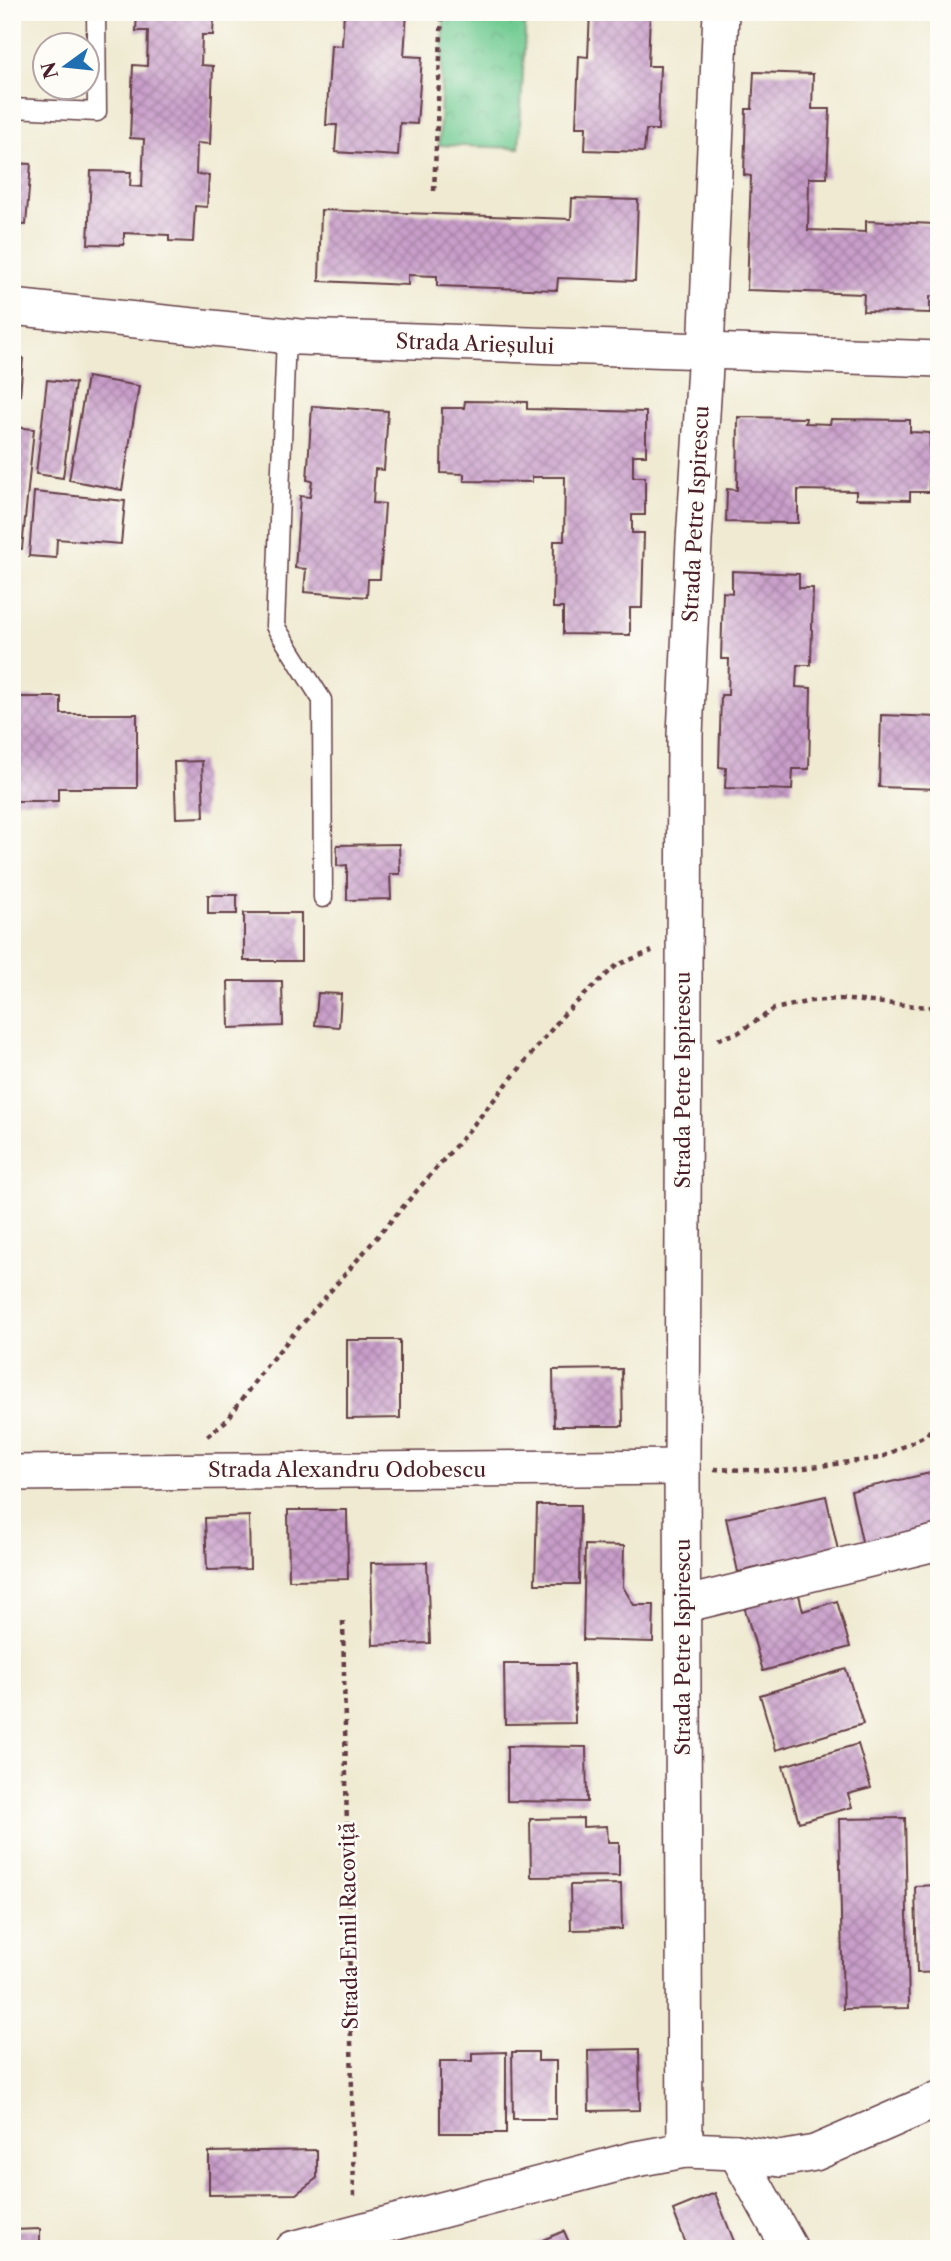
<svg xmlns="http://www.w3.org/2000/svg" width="951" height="2261" viewBox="0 0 951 2261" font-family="'Libre Caslon Text',serif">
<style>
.park{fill:url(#park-crowns);stroke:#5e755e;stroke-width:2}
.building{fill:url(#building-cross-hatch)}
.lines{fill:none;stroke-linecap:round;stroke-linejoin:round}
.service-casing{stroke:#633d44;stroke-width:21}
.minor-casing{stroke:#633d44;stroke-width:38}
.path{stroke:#633d44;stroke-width:4.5;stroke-dasharray:5 5;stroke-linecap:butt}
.service{stroke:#fff;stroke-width:18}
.minor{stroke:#fff;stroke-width:35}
.labels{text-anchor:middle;stroke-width:5;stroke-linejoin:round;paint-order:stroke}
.street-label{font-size:21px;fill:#4a1f2b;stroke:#fdfcf7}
</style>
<defs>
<pattern id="park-crowns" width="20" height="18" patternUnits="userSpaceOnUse" patternTransform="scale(1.75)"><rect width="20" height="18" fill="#71cb92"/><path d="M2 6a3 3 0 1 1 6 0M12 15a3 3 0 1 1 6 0" fill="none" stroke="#63ae7e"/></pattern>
<pattern id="building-cross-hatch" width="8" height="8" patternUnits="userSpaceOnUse" patternTransform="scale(1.75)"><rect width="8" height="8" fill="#c99fca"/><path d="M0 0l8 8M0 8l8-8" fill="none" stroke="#a581a4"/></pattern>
</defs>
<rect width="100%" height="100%" fill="#fdfcf7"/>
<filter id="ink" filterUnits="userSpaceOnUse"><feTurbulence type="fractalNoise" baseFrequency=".0143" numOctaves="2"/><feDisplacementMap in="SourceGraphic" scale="14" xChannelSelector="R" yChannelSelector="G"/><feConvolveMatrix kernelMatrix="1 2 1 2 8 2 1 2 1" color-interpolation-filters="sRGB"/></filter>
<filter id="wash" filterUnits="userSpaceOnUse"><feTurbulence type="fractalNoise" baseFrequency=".00686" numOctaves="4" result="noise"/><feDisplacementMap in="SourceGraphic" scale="28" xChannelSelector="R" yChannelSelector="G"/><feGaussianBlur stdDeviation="1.57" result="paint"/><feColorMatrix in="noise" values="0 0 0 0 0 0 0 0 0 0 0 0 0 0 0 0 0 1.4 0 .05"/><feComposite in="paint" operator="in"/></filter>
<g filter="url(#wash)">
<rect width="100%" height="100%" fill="#efead1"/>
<polygon class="park" points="444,12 526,12 519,148 439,145"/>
<g id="blocks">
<g class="building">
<polygon points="137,12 214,12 213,35 202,35 201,65 213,66 210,144 197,143 196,174 209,175 207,207 195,206 193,242 169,241 169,235 124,233 124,245 88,244 91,171 131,172 130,186 142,187 144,139 130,138 133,65 147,66 148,31 136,31"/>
<polygon points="344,12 407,12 404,56 422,57 417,124 400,123 398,156 335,152 337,125 326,125 331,45 342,46"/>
<polygon points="590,12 650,12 648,66 660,66 658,130 646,130 644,152 585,150 586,127 576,127 579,56 588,57"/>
<polygon points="754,72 813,74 812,109 830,109 827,178 809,178 808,230 866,232 866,221 935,224 935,234 939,234 939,297 930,296 930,313 863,311 864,294 747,290 751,176 744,175 746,109 752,109"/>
<polygon points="12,163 31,164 26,225 12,224"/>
<polygon points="572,198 638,200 635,281 558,278 557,290 437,286 437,276 408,275 408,285 319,281 321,210 571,219"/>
<polygon points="12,357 23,358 20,396 12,396"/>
<polygon points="87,377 139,386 122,490 69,480"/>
<polygon points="47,380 75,383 63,478 36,474"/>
<polygon points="465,401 527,402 527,409 646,412 646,455 633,455 633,477 645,477 645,515 632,515 632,533 644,533 642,608 630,608 630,635 563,634 563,608 553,608 554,541 564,541 565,477 532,477 532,482 464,481 464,474 441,473 442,408 464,408"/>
<polygon points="312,406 388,411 384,470 375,469 373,503 385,504 380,579 368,579 367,597 304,592 306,569 295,568 300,496 310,497 312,481 307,480"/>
<polygon points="738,417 806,418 805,423 830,424 831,419 910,420 910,432 930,433 929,492 910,492 910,500 856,499 856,491 798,490 798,523 726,522 727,489 737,490"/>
<polygon points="12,427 34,429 22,549 12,548"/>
<polygon points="34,492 125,501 121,544 57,539 56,558 29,556"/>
<polygon points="732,571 799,574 799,588 813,588 811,665 797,665 796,687 811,688 809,769 793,769 792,790 725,788 726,768 719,767 721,695 728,695 729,659 721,659 723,592 732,593"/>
<polygon points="20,697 61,697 61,714 137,714 137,788 58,788 58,801 12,801 12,714 20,714"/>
<polygon points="881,715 939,717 939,789 879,787"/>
<polygon points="202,761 204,817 176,818 174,762"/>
<polygon points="399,844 400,874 390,874 391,899 347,900 347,865 337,866 337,845"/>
<rect x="208" y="895" width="29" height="19"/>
<rect x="244" y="913" width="57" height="48"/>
<polygon points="228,981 282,981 283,1026 229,1028"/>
<polygon points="318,993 341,994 339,1027 315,1025"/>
<polygon points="347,1340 400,1340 400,1418 347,1419"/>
<polygon points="622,1369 623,1426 554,1426 553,1370"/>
<polygon points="939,1471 939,1529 863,1546 851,1491"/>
<polygon points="826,1496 838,1550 738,1572 726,1518"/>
<polygon points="537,1505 580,1505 579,1584 535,1584"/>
<polygon points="288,1510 347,1510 348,1579 289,1580"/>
<polygon points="249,1516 250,1569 207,1570 205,1518"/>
<polygon points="585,1545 624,1546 623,1587 634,1605 654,1605 653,1642 583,1640"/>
<polygon points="427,1562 430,1643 373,1645 371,1563"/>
<polygon points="798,1591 803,1611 837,1601 850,1647 763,1671 744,1606"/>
<polygon points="504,1664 574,1664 575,1723 505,1724"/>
<polygon points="846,1669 863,1724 776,1750 760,1695"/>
<polygon points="858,1744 871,1788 848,1794 852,1807 799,1822 783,1766"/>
<polygon points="507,1746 586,1747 587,1802 507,1801"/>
<polygon points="583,1818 583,1827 607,1826 608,1842 619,1842 619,1876 531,1877 530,1819"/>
<polygon points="905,1818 909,2008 843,2009 839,1819"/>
<polygon points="621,1884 622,1929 571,1930 570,1885"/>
<polygon points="939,1885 939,1972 917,1973 915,1886"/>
<polygon points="639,2049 640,2110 589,2111 588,2050"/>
<polygon points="506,2052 506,2133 440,2133 440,2061 472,2061 472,2053"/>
<polygon points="512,2052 538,2052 538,2061 556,2061 556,2119 513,2119"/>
<polygon points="317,2150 317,2178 296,2194 209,2195 209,2152"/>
<polygon points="715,2193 737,2249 688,2249 673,2210"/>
<polygon points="40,2229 40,2249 12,2249 12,2230"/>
<polygon points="564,2231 572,2249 521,2249"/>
</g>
</g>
</g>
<g filter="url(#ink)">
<use href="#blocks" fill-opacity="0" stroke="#633d44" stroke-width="2"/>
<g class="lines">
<defs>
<g id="service">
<polyline points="12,108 97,112 96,12"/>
<polyline points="286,336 275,626 322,700 323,898"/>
</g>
<g id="minor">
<polyline points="12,307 299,337 939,359"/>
<polyline points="12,1473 682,1467"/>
<polyline points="683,1605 939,1542"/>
<polyline points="685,2150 682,1467 685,735 694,541 706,351 721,12"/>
<polyline points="736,2152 790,2249"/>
<polyline points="293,2249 636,2159 685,2150 736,2152 780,2159 815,2153 939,2099"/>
</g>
</defs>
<use href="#service" class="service-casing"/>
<use href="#minor" class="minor-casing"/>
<g class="path">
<polyline points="434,191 442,12"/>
<polyline points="718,1039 738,1033 774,1009 811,1001 839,999 939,1008"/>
<polyline points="207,1436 227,1420 266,1366 470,1129 565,1013 617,965 652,951"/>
<polyline points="714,1469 782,1471 880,1458 927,1435 939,1415"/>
<polyline points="343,1621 354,2197"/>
</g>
<use href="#service" class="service"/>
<use href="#minor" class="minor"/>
</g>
</g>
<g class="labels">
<g class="street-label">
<text transform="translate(475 344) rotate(2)" y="7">Strada Arieșului</text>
<text transform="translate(696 514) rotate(-87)" y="7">Strada Petre Ispirescu</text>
<text transform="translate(683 1080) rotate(-90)" y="7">Strada Petre Ispirescu</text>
<text x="347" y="1477">Strada Alexandru Odobescu</text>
<text transform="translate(683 1647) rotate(-90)" y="7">Strada Petre Ispirescu</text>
<text transform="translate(349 1926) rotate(-91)" y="7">Strada Emil Racoviță</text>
</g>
</g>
<rect width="951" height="2261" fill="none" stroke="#fdfcf7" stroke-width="42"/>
<g transform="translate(66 66) rotate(255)"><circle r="33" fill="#fdfcf7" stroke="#b5a4a5" stroke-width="2"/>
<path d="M0-5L12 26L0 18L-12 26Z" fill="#1f6fb2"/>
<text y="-10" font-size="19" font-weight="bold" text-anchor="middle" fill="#4a1f2b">N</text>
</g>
</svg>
